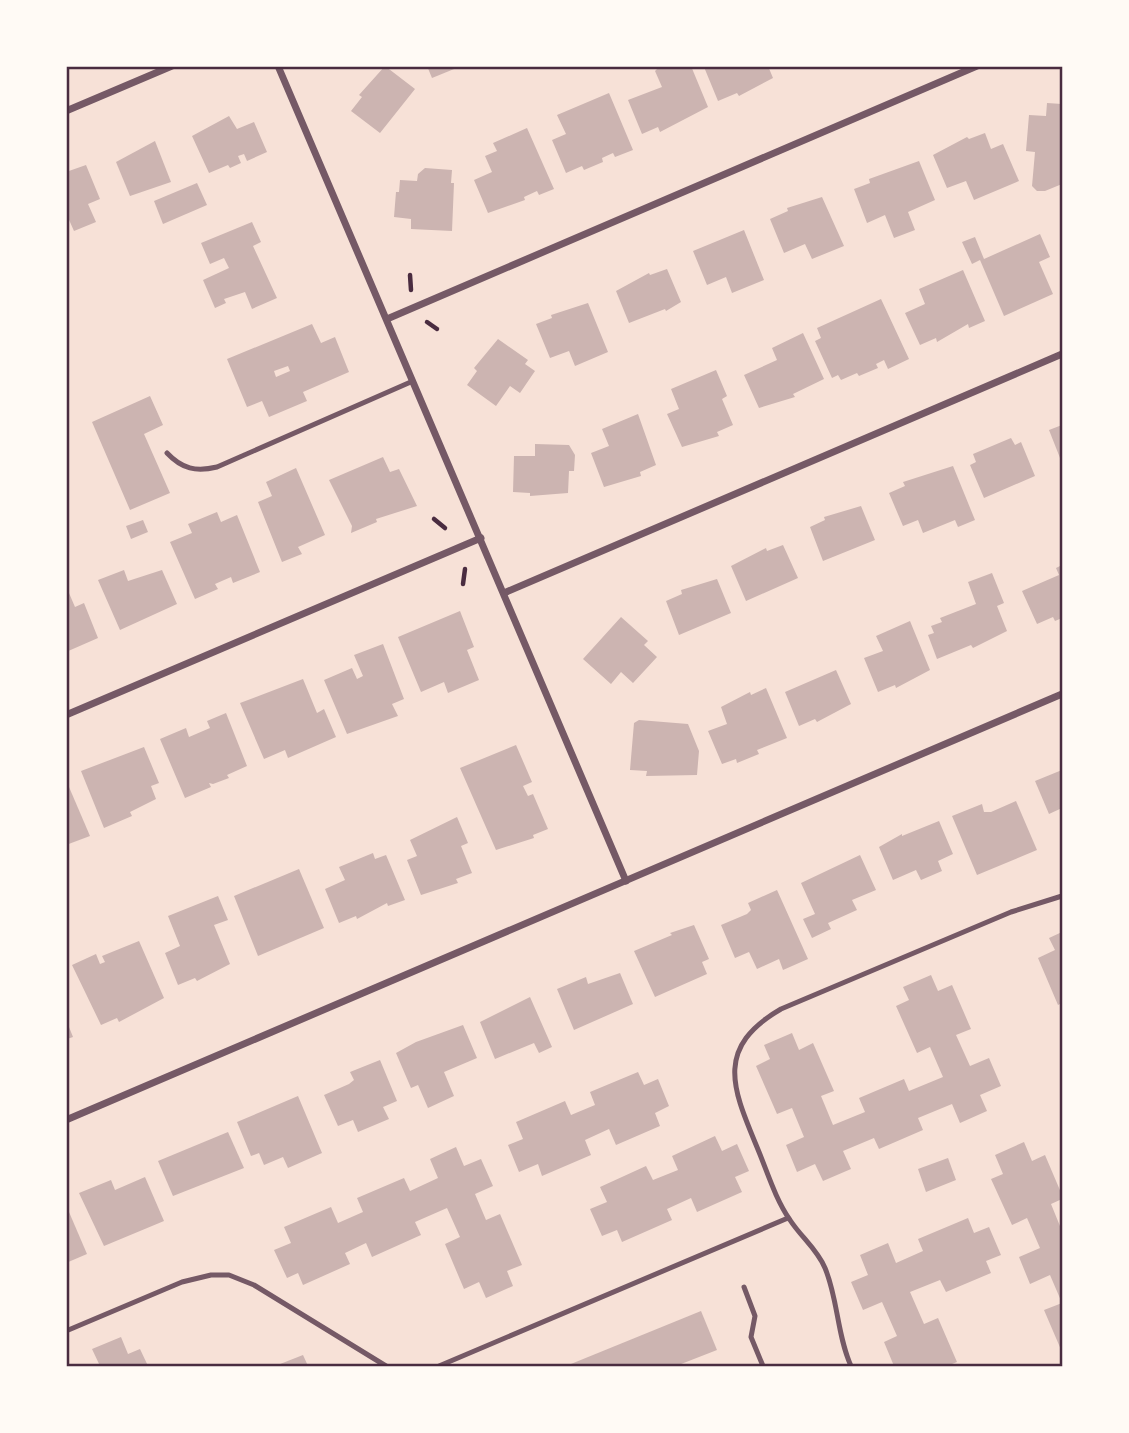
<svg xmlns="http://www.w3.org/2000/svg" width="1129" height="1433" viewBox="0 0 1129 1433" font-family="'DM Sans',sans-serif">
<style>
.building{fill:#ccb4b1;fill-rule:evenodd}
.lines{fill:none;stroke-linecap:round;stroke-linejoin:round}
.path{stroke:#4a2c40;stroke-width:4.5}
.service{stroke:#755966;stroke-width:5}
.minor{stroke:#755966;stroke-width:7}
.neatline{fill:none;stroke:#4a2c40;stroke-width:2.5}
</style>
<rect width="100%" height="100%" fill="#f7e1d7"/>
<g class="building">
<polygon points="385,66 415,89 380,133 351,111 362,97 359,95"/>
<polygon points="427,66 459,66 459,67 432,78"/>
<polygon points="660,66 691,66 708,107 660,132 658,127 642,134 628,100 662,87 655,71"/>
<polygon points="768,66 773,78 739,96 737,93 718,101 704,67"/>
<polygon points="609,93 633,150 615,157 613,153 602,158 603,162 584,170 582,166 566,173 552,140 566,134 557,115"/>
<polygon points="1047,103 1062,104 1062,184 1045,191 1037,191 1032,186 1035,152 1026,151 1029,115 1046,116"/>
<polygon points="229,116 237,129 254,122 267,152 247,161 244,154 238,156 241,163 230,168 228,165 209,173 192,136"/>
<polygon points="527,128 554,189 539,195 537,191 524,197 525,200 488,213 474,180 492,172 485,156 497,151 493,143"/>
<polygon points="985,133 991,149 1003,144 1019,181 974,200 966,181 947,188 933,155 967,137 969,139"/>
<polygon points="155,141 171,182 130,196 116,162"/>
<polygon points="919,161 935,200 908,212 915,230 894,238 885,215 867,223 854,189 870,183 869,179"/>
<polygon points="86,165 100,199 88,204 96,222 74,231 66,213 66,172"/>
<polygon points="425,168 452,170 451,183 454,183 452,231 411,229 411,219 394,217 396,192 399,192 400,180 417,181 418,174"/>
<polygon points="197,183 207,205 163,224 154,201"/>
<polygon points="822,197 844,246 812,259 805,244 784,253 770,219 788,211 787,208"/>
<polygon points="252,222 261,242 253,246 277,298 252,309 245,292 224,299 226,303 215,308 203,280 229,268 224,258 210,264 201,243"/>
<polygon points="744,230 764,280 732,293 726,277 707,285 693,251"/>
<polygon points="1040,234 1050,257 1039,262 1053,294 1004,316 980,260 972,264 962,242 975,237 984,259"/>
<polygon points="667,269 681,302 666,311 665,309 629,323 616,291 649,273 650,275"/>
<polygon points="963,270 985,321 969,328 968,324 937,342 936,338 920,345 905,313 925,304 919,289"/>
<polygon points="881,299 909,359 888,369 884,360 876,364 878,368 859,376 857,373 841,380 838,375 832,378 815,341 821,338 817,328"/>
<polygon points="588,303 608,352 575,366 569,351 550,358 536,324 552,318 551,315"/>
<path d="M312 324 321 343 335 337 349 372 303 392 307 401 269 417 262 401 247 407 227 359ZM288 366 290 371 276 377 274 371Z"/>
<polygon points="803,333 824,379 793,394 795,397 759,408 744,375 777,360 772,348"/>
<polygon points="498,339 528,360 525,364 535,371 520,393 510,386 496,406 467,385 477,371 474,368"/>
<polygon points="716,370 727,396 722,399 733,425 717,432 719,436 682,447 667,414 679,409 671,389"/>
<polygon points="150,396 163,425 144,434 170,493 130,510 92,422"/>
<polygon points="638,414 656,465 640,472 641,476 604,487 591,453 609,446 602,429"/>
<polygon points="1062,425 1062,463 1049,430"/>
<polygon points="1011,438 1015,445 1021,442 1035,476 984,498 970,465 976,462 973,454"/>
<polygon points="535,444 569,445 575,455 574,471 569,471 568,493 530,496 530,493 513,492 514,456 535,456"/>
<polygon points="383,457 390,472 399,469 417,506 376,519 377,522 351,533 352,526 329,480"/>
<polygon points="953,466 975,520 958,527 955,520 923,533 918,520 903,526 889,493 905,486 903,482"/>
<polygon points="296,468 325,535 298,547 302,554 282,562 258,502 272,496 266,482"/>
<polygon points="861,506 875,540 823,561 810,527 825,520 824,517"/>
<polygon points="217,512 221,522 237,515 260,572 233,583 231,577 215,584 218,589 195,599 170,542 192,533 188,524"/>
<polygon points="143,520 148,532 131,539 126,526"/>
<polygon points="783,545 798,578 746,601 731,566 766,548 767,551"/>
<polygon points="1062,565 1062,618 1055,621 1053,617 1037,624 1022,591 1059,575 1056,568"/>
<polygon points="124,570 128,581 162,570 177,604 120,630 98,580"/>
<polygon points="992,573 1004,603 997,606 1007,631 973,648 971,645 937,659 928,635 934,633 931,626 942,622 940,618 976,604 968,582"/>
<polygon points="717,579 731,613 679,635 666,601 682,594 681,590"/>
<polygon points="69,593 75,607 84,603 98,638 66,652 66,594"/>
<polygon points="460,611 474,647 467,650 479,680 448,693 444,682 421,692 398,637"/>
<polygon points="621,617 648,641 644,645 657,657 633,683 621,672 611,684 583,659"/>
<polygon points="910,621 930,670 896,688 895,685 878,692 864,658 883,651 876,636"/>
<polygon points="383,644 404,699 392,704 398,716 347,734 324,680 352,668 357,679 363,676 354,655"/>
<polygon points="836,670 851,704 817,722 815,719 799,726 785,692"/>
<polygon points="303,679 317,713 324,709 336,737 288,758 285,750 264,759 240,703"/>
<polygon points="766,688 787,738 757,750 759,754 737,763 736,759 722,764 708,731 727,724 721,707 750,692 751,695"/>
<polygon points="226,713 247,766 227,775 229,778 213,784 209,783 211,787 185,798 160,739 186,728 189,737 210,728 207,721"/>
<polygon points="639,720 688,724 699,751 697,775 646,776 647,771 630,770 634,723"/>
<polygon points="516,745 532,782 523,786 528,796 533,794 548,829 533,835 534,838 496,850 460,768"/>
<polygon points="144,747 159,783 151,786 156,799 130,812 132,816 104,828 81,771"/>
<polygon points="1062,770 1062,808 1049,814 1035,781"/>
<polygon points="66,780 90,836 66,845"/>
<polygon points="1016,801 1037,850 977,875 952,816 982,804 984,812 991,812"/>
<polygon points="457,817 468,843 461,846 472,873 456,879 458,883 421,895 407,860 417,856 410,840"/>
<polygon points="939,821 953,854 938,861 942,871 921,880 916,870 893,880 879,847 902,834 902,836"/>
<polygon points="373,853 375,859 386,855 405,900 388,906 387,903 357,919 356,916 339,923 325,889 345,880 339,867"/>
<polygon points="860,855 876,890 852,900 857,910 828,923 831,929 812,938 803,919 815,914 801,883"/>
<polygon points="299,869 324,928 258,956 234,896"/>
<polygon points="777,890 808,959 783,970 779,959 757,969 749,952 735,958 721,925 747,914 751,910 748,903"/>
<polygon points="218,896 228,920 214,925 230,964 197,981 195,978 178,985 165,953 180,946 168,916"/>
<polygon points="694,925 709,959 702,962 707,974 655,997 634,951 672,935 670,933"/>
<polygon points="1062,932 1062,1003 1058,1005 1038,958 1055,950 1049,938"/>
<polygon points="139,941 164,998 119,1022 117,1018 101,1025 72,965 96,954 100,964 105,962 102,956"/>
<polygon points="620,973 633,1004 574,1030 557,989 586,977 588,984"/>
<polygon points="931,975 938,991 952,985 971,1029 956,1035 970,1066 989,1058 1001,1086 980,1095 987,1111 960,1123 952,1104 918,1118 923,1130 879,1149 874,1138 843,1151 851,1169 823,1181 815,1164 797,1172 786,1145 804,1137 792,1108 777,1114 756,1066 770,1059 764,1045 792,1033 799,1050 813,1043 834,1091 821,1096 833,1125 865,1112 859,1098 904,1079 909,1091 943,1077 930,1047 917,1053 896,1006 909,1000 903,987"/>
<polygon points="530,997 552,1047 539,1053 534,1043 495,1059 480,1022"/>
<polygon points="67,1022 73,1037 67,1039"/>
<polygon points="463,1025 477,1058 444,1072 454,1096 428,1108 418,1085 411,1088 396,1053 416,1042"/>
<polygon points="380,1060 397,1101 383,1107 389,1119 358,1132 353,1120 338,1126 324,1095 349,1084 354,1080 350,1072"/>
<polygon points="638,1072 644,1085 658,1079 669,1106 655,1113 660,1126 616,1145 609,1129 585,1140 591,1155 542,1176 538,1164 519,1172 508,1145 523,1139 516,1122 565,1101 571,1115 595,1105 590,1092"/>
<polygon points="298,1096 322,1153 288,1168 283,1157 264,1165 259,1153 251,1156 237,1122"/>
<polygon points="228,1132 244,1168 173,1196 158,1161"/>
<polygon points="715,1136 722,1151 737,1144 749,1171 735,1177 742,1192 697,1212 691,1198 667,1209 672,1220 622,1242 617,1230 602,1236 590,1209 607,1202 600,1187 646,1166 653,1180 678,1170 672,1156"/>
<polygon points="1024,1142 1032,1161 1045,1155 1062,1195 1062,1199 1051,1204 1062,1231 1062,1352 1044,1310 1062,1303 1050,1275 1030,1284 1019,1257 1040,1248 1027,1218 1012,1225 991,1179 1003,1174 995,1155"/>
<polygon points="456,1147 464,1166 481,1159 493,1186 475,1194 486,1220 500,1214 522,1265 507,1271 513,1286 486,1298 479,1282 464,1289 445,1244 460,1237 447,1208 415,1222 421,1235 372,1257 366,1243 345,1253 350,1264 303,1285 298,1273 287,1278 274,1250 291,1243 284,1227 331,1207 338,1223 363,1212 357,1198 404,1178 410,1191 438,1178 430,1159"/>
<polygon points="948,1158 956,1180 926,1192 918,1169"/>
<polygon points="145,1177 164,1221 104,1246 79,1193 111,1180 115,1190"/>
<polygon points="66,1205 87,1254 66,1263"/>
<polygon points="968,1218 974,1233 989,1227 1001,1255 986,1261 991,1273 946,1292 940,1280 910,1292 924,1324 938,1318 957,1362 947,1366 894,1366 884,1342 897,1336 882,1302 863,1310 851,1282 868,1275 860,1255 888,1243 896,1263 923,1251 918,1239"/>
<polygon points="701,1311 717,1350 676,1366 566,1366"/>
<polygon points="121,1337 128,1354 140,1349 148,1366 100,1366 92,1349"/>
<polygon points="303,1355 308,1366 275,1366"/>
</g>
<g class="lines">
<g class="path">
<polyline points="410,275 411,290"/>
<polyline points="427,322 437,329"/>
<polyline points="434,519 445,528"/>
<polyline points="463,584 465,569"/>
</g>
<g class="service">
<path d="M167 453C182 469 196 472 217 467L413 381"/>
<polyline points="744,1287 755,1316 751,1337 763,1366"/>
<polyline points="66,1331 182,1282 211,1275 229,1275 254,1285 386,1366"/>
<polyline points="439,1366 788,1218"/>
<path d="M851 1366C837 1335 838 1299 825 1268 817 1249 801 1237 790 1220 776 1200 768 1174 759 1152 734 1091 712 1049 781 1009L1011 912 1062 896"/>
</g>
<g class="minor">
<polyline points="278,66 626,881"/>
<polyline points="66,111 172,66"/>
<polyline points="387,319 977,66"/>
<polyline points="504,593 1062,354"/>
<polyline points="66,715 481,538"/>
<polyline points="66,1120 1062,694"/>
</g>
</g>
<rect width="1129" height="1433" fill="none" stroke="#fffaf5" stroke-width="136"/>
<rect x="68" y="68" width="993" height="1297" class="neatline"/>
</svg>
